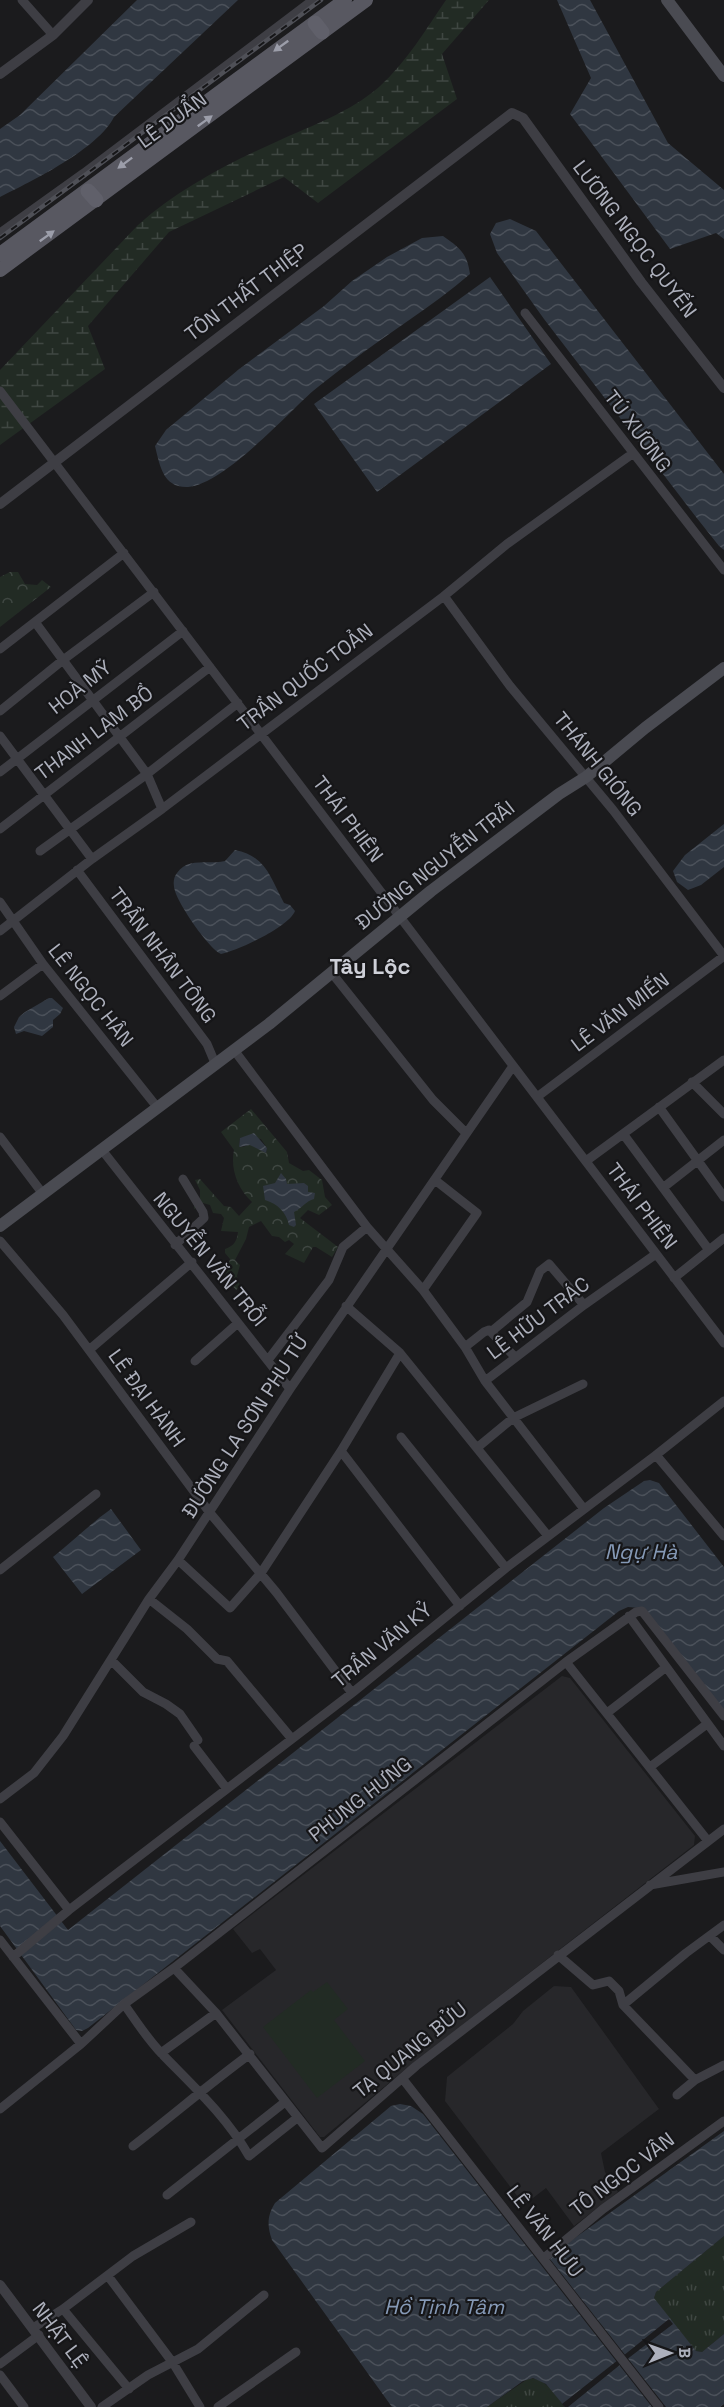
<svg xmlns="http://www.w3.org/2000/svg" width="724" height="2407" font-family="'Space Grotesk',sans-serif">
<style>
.built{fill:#27272a}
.green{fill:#222b24}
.forest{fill:url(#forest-crowns);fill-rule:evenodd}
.wetland{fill:url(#wetland-marsh)}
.park{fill:url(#park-tufts)}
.water{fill:url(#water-waves)}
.pier{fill:#1b1b1d}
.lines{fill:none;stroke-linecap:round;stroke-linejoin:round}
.minor{stroke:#3e3e44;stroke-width:9}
.tertiary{stroke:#3e3e44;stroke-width:10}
.secondary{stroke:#4a4b52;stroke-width:12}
.primary{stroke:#585861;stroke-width:14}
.trunk{stroke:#60606a;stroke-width:15}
.rail-casing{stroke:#4f5057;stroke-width:4.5}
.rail{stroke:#161618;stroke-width:2;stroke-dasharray:7;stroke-linecap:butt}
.oneway{fill:#9c9eaa}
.labels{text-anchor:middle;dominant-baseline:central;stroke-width:4.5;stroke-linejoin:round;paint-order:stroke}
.street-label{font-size:20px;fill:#adb0bc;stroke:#161618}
.water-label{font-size:21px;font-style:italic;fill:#8599b6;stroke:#161618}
.quarter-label{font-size:22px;font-weight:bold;fill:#ced0d8;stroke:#161618}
</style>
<defs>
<pattern id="forest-crowns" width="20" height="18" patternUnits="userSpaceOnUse" patternTransform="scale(1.5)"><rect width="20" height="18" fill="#222b24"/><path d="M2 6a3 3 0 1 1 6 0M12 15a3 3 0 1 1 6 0" fill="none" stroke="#3f4742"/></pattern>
<pattern id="wetland-marsh" width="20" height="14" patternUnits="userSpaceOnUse" patternTransform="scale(1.5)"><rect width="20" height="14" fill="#222b24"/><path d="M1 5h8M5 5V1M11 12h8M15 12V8" fill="none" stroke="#3f4742"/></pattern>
<pattern id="park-tufts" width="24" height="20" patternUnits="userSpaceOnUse" patternTransform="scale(1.5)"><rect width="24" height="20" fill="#222b24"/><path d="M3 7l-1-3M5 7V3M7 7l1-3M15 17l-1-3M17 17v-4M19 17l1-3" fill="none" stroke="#3f4742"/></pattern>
<pattern id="water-waves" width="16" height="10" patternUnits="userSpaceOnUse" patternTransform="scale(1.5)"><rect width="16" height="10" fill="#303741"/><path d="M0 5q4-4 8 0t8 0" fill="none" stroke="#4b515a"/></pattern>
</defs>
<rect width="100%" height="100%" fill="#1b1b1d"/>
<path class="built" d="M562,1676L570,1678L695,1836L694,1845L402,2072L324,2137H320L222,2010L276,1970L260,1949L252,1953L233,1929Z
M554,1986L571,1987L659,2109L601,2153L605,2172L618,2192L574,2226L546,2188L524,2205L445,2101L447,2077L513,2024L523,2011Z"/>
<path class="green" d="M327,1982L348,2009L334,2020L365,2061L317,2098L263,2027L311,1990L313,1992Z"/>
<path class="forest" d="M10,572H18L25,584L37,585L42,580L51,587L0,627V577Z
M251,1109L287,1152L289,1163L303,1171L309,1170L322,1180L325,1197L332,1205L319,1215L308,1210L300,1218L338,1247L332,1257L316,1247H313L304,1263L285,1254L294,1244L289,1240L285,1242L279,1237L272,1236L261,1221L249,1227L246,1239L235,1260L240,1265L237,1276L240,1286L236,1290L231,1284L225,1283L216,1271L228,1266L230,1259L225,1253V1249C234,1246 237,1241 238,1232L221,1231L224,1218L221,1214L213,1213L210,1205L203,1203L194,1209V1204L200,1198V1190L195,1180L200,1179L224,1206L231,1207L239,1216L252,1202C238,1189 230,1169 234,1150L221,1132ZM244,1137L261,1139L267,1148L266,1153L250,1144L243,1147L239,1146L240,1138Z"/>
<path class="wetland" d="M446,0H489L442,54L457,99L318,203L284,177L169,232L88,326L105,369L0,445V370L138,225C178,189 229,163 278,141C313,125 350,112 379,87C406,63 426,29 446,0Z"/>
<path class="park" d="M724,2236V2334L702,2352L696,2351L656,2303L654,2298L656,2292Z
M529,2378C546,2378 555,2395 565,2407H487Z"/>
<path class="water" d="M137,0H238L114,117C98,149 32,181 0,197V129L20,115Z
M557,0H590L668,143L724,190V239L716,233L670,249L570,114L591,78Z
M510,219L536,231L724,474V550L719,546L696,517L544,319L497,253L490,234L496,223Z
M443,236C460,248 467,253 470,274C432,307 389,332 349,363C337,372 325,381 313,391C286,415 224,484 188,487C163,488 160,466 155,446L166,430L238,370L324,306L352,281L387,257L422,238Z
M490,277L551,364L377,492L314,404Z
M724,824V867L701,885L688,890L677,882L673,871L685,855Z
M235,850C266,856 270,877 284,903L290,905L295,911C289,927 237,951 221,954C208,948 179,905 175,891C173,885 173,878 177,873C188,857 209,865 225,861Z
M49,998H52L63,1008L60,1014L53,1020V1027L42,1036L24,1031L16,1034L14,1027L19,1017L25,1012Z
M254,1133L267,1148L266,1153L250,1145L239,1147L240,1138Z
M281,1173L286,1179L287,1184L304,1183L308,1186V1192L315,1193L314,1199C306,1201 302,1208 294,1212L296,1225L294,1227L289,1225C286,1212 278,1204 265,1200L263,1186L275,1183Z
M650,1480L659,1483L724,1567V1712L640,1608L628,1607L619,1611L88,2028L82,2031L76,2030L0,1926V1841L68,1930L604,1508L644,1481Z
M111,1509L141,1550L82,1594L53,1557C73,1541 90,1524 111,1509Z
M400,2104L411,2106L423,2114L652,2407H565L546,2384L533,2378L523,2381L487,2407H392L272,2240C267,2226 267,2216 275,2203L391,2106Z
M724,2131V2236L656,2292L654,2298L696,2351L702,2352L724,2334V2404L720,2407H666L550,2259L572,2240Z"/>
<path class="pier" d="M669,2319L673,2324L626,2360L623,2356Z
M618,2360L621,2364L568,2407H565L562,2404Z"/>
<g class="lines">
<path class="minor" d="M22,0L53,35
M0,233L84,173L313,0
M525,313L724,570
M0,391L724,1343
M444,596L510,686L613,810L724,956
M35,622L147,774L162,809
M0,649L124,553
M0,711L63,660L154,592
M0,736L92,859
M0,772L183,631
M0,829L210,667
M40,851L147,774L238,703
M77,870L207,1044L215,1063
M0,902L43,964L157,1107
M0,931L92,859L162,809L444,596L507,544L632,454
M331,972L433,1100L466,1133
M0,996L43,964
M234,1050L367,1227L423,1290L465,1347L485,1381L584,1509
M692,1082L724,1114
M537,1097L724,956
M659,1107L724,1197
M624,1135L709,1250
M0,1137L43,1194
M102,1150L290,1389
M586,1161L724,1060
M664,1187L724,1140
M0,1241L63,1315L210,1513L276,1592L352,1693
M175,1245L204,1218L203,1212L183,1179
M674,1278L724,1238
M423,1290L477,1213L435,1180
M346,1306L400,1353L548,1536
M492,1331L527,1302L540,1271L549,1264L584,1305
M465,1347L484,1332L489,1330L515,1357
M89,1350L192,1262
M268,1360L329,1280L343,1247L367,1227
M195,1361L238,1323
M485,1381L584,1305L656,1254
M401,1437L506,1568
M478,1447L513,1418L583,1384
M341,1451L460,1606
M656,1455L724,1536
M178,1560L230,1608L261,1573L341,1451L400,1353
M0,1570L96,1494
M149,1599L187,1629L217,1659L227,1661L292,1739
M629,1616L724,1746
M111,1660L143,1692L166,1704L180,1714L198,1740
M566,1662L708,1841
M607,1713L665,1668
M194,1746L227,1789
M650,1767L707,1724
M0,1799L34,1773L63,1736L149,1599L178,1560L290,1389L513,1066
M0,1822L69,1910
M650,1885L724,1872
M710,1936L724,1950
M0,1940L81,2044
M558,1955L593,1985L609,1981L619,1991L623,2005L695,2080
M13,1957L69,1910L352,1693L506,1568L656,1455L724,1401
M174,1968L216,2013L322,2148L416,2066L724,1829
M124,2004C136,2021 148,2040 163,2055C194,2087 227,2117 249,2156L297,2118
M623,2005L686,1953L724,1925
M161,2053L216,2013
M402,2078L659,2407
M677,2095L695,2080L724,2065
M0,2109L81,2044L124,2004L174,1968L566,1662L636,1612L642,1611L724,1716
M133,2146C172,2116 209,2084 250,2054
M167,2195L285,2102
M544,2258L603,2209L724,2121
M108,2276L173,2363L200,2407
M63,2309L129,2389
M33,2328L63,2309L133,2256L191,2222
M0,2364L39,2335
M0,2375L24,2407
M102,2407L148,2375L198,2349L264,2295
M218,2407L296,2352"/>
<path class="tertiary" d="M0,74L53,35L88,0
M0,504L512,113L523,118L641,282L724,388
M0,2285L91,2407"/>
<path class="secondary" d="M667,0L724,76
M0,1226L269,1024L431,891L559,794L586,777L645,728L724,668"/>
<path class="primary" d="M0,254L345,0
M0,270L366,0"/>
<path class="trunk" d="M315,23L322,32
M88,191L96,200"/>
<defs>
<path id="rail" d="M0,238L321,0"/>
</defs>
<use href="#rail" class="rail-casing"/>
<use href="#rail" class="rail"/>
</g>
<defs><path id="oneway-solid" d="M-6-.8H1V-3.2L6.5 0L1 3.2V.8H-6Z" transform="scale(1.5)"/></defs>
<g class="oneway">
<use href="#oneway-solid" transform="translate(281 46) rotate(144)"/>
<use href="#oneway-solid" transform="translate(205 121) rotate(-36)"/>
<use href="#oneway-solid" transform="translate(125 163) rotate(143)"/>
<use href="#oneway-solid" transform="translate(47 236) rotate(-36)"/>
</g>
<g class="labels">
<g class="street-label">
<text transform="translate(172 120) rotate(-36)">LÊ DUẨN</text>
<text transform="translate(635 239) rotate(53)">LƯƠNG NGỌC QUYẾN</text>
<text transform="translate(246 292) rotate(-37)">TÔN THẤT THIỆP</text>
<text transform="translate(638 431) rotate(53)">TÚ XƯƠNG</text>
<text transform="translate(305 677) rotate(-37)">TRẦN QUỐC TOẢN</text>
<text transform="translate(80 687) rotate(-38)">HOÀ MỸ</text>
<text transform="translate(94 733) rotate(-37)">THANH LAM BỒ</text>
<text transform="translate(598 764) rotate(51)">THÁNH GIÓNG</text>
<text transform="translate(348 819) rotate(53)">THÁI PHIÊN</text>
<text transform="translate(435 865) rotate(-38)">ĐƯỜNG NGUYỄN TRÃI</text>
<text transform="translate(163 955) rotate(53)">TRẦN NHÂN TÔNG</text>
<text transform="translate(91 995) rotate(52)">LÊ NGỌC HÂN</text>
<text transform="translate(620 1012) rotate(-37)">LÊ VĂN MIẾN</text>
<text transform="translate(642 1206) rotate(53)">THÁI PHIÊN</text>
<text transform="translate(210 1259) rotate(51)">NGUYỄN VĂN TRỖI</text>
<text transform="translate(538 1318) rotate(-37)">LÊ HỮU TRÁC</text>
<text transform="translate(147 1398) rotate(54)">LÊ ĐẠI HÀNH</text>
<text transform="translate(245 1426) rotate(-57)">ĐƯỜNG LA SƠN PHU TỬ</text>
<text transform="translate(382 1645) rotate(-39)">TRẦN VĂN KỶ</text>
<text transform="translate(360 1799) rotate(-38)">PHÙNG HƯNG</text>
<text transform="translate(410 2050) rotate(-39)">TẠ QUANG BỬU</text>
<text transform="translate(622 2174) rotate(-37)">TÔ NGỌC VÂN</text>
<text transform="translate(545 2231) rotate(52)">LÊ VĂN HƯU</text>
<text transform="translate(60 2335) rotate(53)">NHẬT LỆ</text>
</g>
<g class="water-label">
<text x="641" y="1551">Ngự Hà</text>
<text x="444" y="2306">Hồ Tịnh Tâm</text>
</g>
<g class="quarter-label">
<text x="370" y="966">Tây Lộc</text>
</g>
</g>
<g transform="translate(670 2353) rotate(89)" stroke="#161618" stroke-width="4.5" paint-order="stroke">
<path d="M0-4.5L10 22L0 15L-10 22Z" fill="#adb0bc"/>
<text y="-9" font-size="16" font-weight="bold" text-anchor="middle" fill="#adb0bc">B</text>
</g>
</svg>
